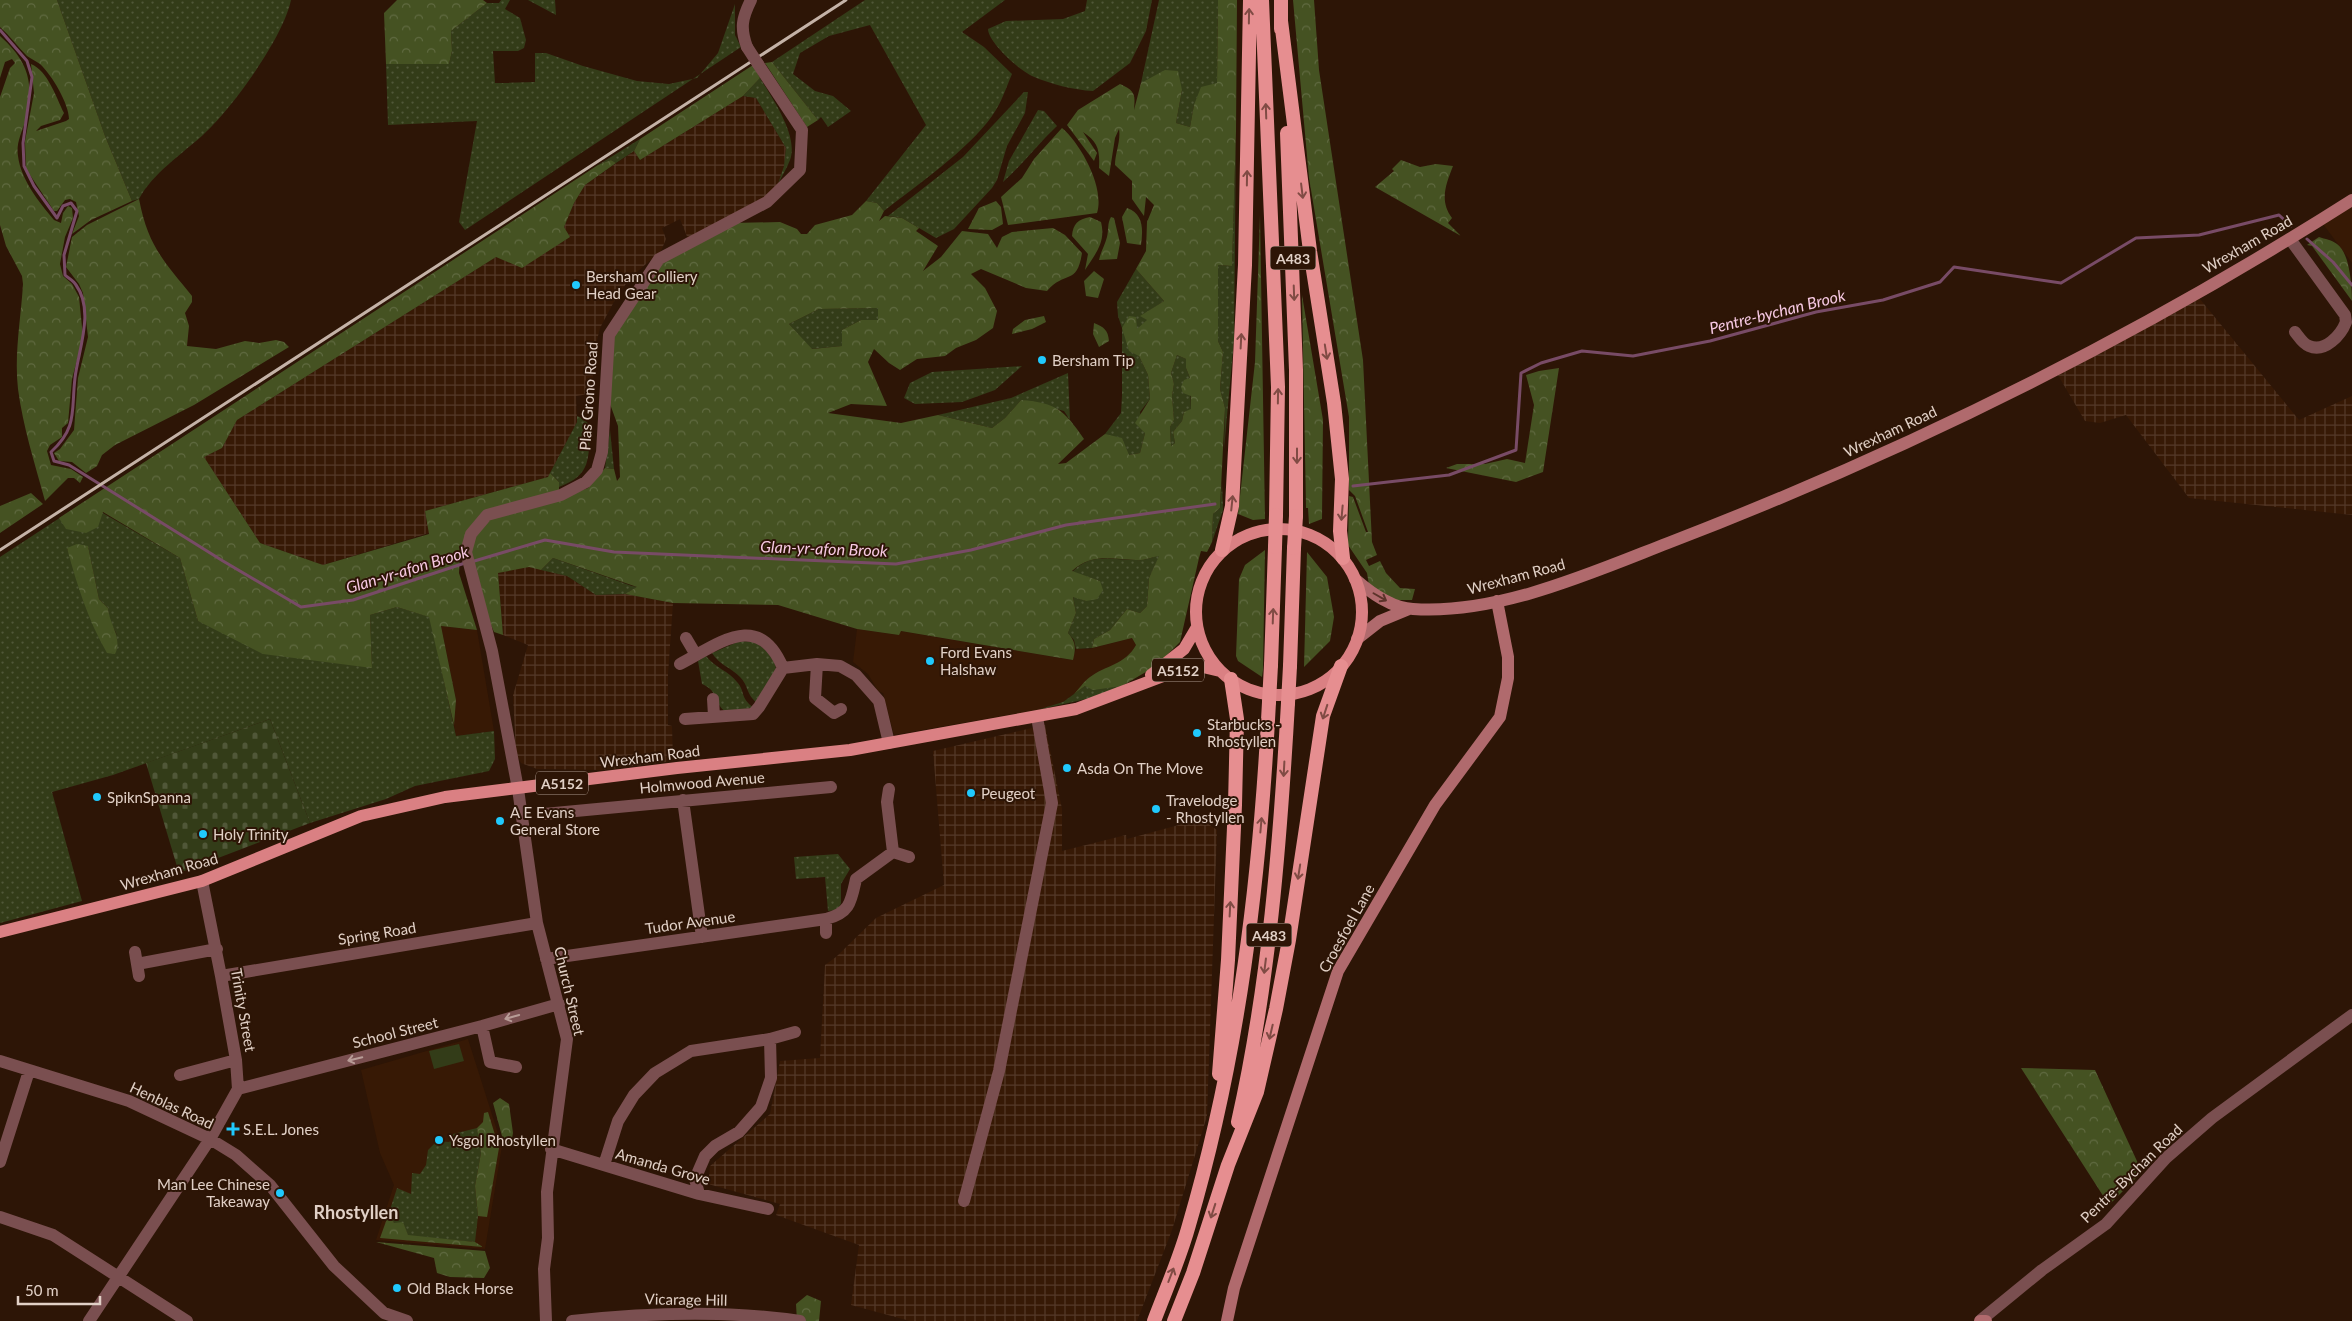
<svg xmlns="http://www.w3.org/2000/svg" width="2352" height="1321" font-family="Lato,sans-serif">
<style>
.built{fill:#371905}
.industrial{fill:url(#industrial-grid)}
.grass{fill:url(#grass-dots);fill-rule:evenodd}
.forest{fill:url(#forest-crowns);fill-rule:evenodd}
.cemetery{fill:url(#cemetery-stones)}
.pitch{fill:#333c18}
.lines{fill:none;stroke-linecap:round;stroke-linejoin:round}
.stream{stroke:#784b66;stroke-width:3}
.minor{stroke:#7a4f50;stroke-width:12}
.secondary{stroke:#b06a6d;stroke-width:12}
.primary{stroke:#da8083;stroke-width:12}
.trunk{stroke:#e68e90;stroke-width:14}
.rail{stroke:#c4b2a7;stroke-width:3}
.minor-bridge{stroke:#7a4f50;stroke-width:12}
.trunk-bridge{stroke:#e68e90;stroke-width:14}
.oneway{stroke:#804b44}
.oneway2{stroke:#5b332a}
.oneway3{stroke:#b89c97}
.poi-dot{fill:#20c9fd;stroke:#2d1506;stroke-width:2}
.labels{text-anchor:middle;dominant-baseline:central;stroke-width:4;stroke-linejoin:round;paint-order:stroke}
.shield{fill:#2d1506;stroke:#ab988c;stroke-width:1}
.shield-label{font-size:14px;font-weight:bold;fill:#e1d0c6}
.street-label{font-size:15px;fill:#e1d0c6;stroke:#2d1506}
.poi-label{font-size:15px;fill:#e1d0c6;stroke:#2d1506;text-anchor:start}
.water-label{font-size:16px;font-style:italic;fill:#f7c9e3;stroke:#2d1506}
.quarter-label{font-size:18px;font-weight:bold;fill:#e1d0c6;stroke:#2d1506}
</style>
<defs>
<pattern id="industrial-grid" width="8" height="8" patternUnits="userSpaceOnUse" patternTransform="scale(1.25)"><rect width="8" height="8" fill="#371905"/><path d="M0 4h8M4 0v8" fill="none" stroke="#543928"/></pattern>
<pattern id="grass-dots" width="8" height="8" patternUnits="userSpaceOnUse" patternTransform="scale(1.25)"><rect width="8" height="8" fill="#333c18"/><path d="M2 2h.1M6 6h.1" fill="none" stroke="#505738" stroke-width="1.8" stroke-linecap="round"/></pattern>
<pattern id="forest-crowns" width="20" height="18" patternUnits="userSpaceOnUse" patternTransform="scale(1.25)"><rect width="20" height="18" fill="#455222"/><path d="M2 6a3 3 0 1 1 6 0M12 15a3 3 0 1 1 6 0" fill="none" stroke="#606a41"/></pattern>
<pattern id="cemetery-stones" width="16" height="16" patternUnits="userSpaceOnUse" patternTransform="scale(1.25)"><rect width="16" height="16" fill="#333c18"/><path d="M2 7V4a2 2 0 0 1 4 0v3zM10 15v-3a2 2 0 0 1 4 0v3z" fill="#505738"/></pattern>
</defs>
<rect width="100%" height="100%" fill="#2d1506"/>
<path class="built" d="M2352,201V263L2320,220Z
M441,626L477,630L494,731L456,736L454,725L456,700Z
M857,629L898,635L900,631L1072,660L1076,649H1089L1132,638L1136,645L1131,654L1110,668L1091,676L1074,694L1063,702L1037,710L894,735L883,693L878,691L868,674L853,662Z
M468,1039L502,1146L485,1249L376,1240L394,1185L380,1153L361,1070Z"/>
<path class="industrial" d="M743,96L756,98L786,148L784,166L778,184L762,200L688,239L680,219L662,228L666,239L661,251L631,277L617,296L600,328L595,348L592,389L589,394L576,396L577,422L548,477L425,511L429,533L323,565L260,543L204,457L222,448L237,420L496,257L522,267L570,237L564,227L574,203L585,185L634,151L640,160Z
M2195,293L2299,420L2352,396V515L2189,498L2126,415L2100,423L2085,421L2055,370Z
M529,566L567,576L596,595L625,594L673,603L668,674V725L672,726L673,761L603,770L537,769L521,763L516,753L513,695L528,645L503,635L498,573Z
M1045,725L1062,809V851L1126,835L1127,839L1201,819L1217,830L1207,1116L1172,1230L1137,1321H910L851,1305L859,1245L776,1215L780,1204L708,1184L710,1166L770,1114L780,1061L820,1058L825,965L836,957L876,918L944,885L933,751Z"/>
<path class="grass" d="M57,0H291C283,38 233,107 204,134C181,155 153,173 139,199L132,201L105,136Z
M501,0H510L505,9L520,18L526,40L524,48L518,51H493L495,83L535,82V53H546L583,66L637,81L669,84L697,78L718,53L735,4V35L741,47L465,230L459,222L477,121L388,125L386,64H449L452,51L451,31L487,3H499Z
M528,0H555L556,15Z
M865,0H1005L962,32L984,47L1012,74C1006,88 1001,104 992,116C968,150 917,185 884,211L877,203L866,201L926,125L870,25L829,36L800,53L793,74L815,91L833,96L851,111L828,127L821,117L818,120L772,62Z
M1087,0H1152L1146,31L1130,63L1093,91C1074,90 1050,84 1032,76C1020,71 988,42 988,29L1006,21L1063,19L1085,11Z
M1159,0H1218L1217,83L1194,105L1190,127L1176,123L1182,90L1141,83Z
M760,78C772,98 799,136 790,160C787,168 782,176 778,184L784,166L786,148L756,98L743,96Z
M1024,92H1028L1025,113L1007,146L997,180L992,188L954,229L936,238L902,218L888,216L963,157Z
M1038,110L1044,111L1057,126C1038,144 1023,164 1003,182L1009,161Z
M1236,131L1234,340L1224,449L1225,408L1220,389L1223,352L1218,341V265L1232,266Z
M640,139L634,151L616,163L611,160L598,165Z
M1136,269L1164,301L1141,316L1148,320L1139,356L1148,375L1150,399L1140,412L1145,433L1140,453L1129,455L1105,434L1121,413L1122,395V328L1118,316L1117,302Z
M878,308L879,320H861L842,330V346L811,349L789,324L819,309Z
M1177,355L1186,359V368L1190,378L1191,410L1184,412L1182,421L1173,432L1175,443L1171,446L1170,427L1174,420L1172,396L1174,384L1171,373Z
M1022,366L995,390L962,402L915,404L904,398L910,383L932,372Z
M1068,373L1070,420L1064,411L1021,400L1005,418L992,428L938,415L1011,398Z
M577,416L584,419L591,427C587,459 593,474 559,487V482L550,473L577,422Z
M610,430L614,469L605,468Z
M1222,483L1223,510L1212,542L1213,514L1220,508Z
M84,502L180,558L198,621L372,668L370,615L397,607L430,617L456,736L494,731L495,759L489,771L415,786L386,799L310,823L270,719L113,775L52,792L82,901L0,923V557ZM88,546L99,599L108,608L109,619L118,637L67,549Z
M1160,555L1149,578L1147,606L1140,613L1127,609L1110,630L1094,639L1092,648L1076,649L1074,640L1068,633L1076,613L1073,596L1086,601L1100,581L1072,572C1091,552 1112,560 1136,560C1144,561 1153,557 1160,555Z
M553,558L632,586L638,587L625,594L596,595L567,576L541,570Z
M740,641L756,642L774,657L776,669L758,704C745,693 749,686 740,677C732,668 719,665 712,653Z
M706,656C715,668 729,671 737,682C746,692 739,697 754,708L725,711C714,704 720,692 702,684L698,661Z
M1085,686H1122L1095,697L1037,710L1063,702Z
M838,854L850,869L841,884V903L838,910L828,911L825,877L796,879L794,857Z
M477,1128L481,1153L475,1186L478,1216L475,1242L408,1236L403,1223H394L389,1213L397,1188L411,1194L412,1173L420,1174L426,1165L428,1150L437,1141L449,1142L453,1139V1134Z"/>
<path class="forest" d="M0,0H57L105,136L132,201L91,220L72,234L79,216L76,202L70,199L65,200L57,211H54L26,169L25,141L34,93L31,64C48,71 56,97 64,113L60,120L41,126L36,131L66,121L69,119C69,104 52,75 40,64C36,61 31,59 27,56C18,47 10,36 0,27Z
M397,0H483L487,3L451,31L452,51L449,64H386L384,13Z
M1218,0H1237L1236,131L1232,266L1218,265V341L1223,352L1220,389L1225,408L1220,508L1213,514L1212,542L1207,552L1201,551L1199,558L1180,642L1156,666L1122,686L1093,690L1085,686L1074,694C1079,689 1084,681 1090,677C1106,665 1125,665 1136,645L1132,638L1092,648L1094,639L1110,630L1127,609L1140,613L1147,606L1149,578L1159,556C1152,557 1143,561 1136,560C1112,559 1091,553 1072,571L1100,581L1103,590L1097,599L1086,601L1073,597L1076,613L1068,633C1076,642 1076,648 1073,660L901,631L899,635L857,629L778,605L673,603L625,594L637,587L553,558L541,570L529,567L498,573L503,635L494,632L460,552L459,573L477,630L441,626L456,700L454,725L429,617L397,607L370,615L372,668L263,654L198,621L180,558L103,512L98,527L86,533L66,529L59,518L598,165L611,160L616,163L585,185L574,203L564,227L570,237L522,268L496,257L237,420L222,448L204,457L260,543L323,565L429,534L425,511L548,477L550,473L559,482V499L588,488L605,468L614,469L617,481L620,477L618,426L610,404L614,336L662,262L733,223L780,222L797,229L801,234H807L815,225L852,215L866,201L877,203L884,211L879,221L885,216L902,218L919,228L916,231L938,246L923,271L941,257L962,231L988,234L997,248L1002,237L1012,232L1053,228L1065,235L1082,253C1077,286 1065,270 1047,291L1026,288L981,269L971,274L985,288L997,311L993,328L976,340L956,348L945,356L917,359L900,370L889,363L874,349L868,362L887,406L851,404L828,413L901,423L938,415L992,428L1005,418L1021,400C1057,403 1064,410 1084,439L1058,464L1066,463L1105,434L1122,438L1129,455L1140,453L1145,433L1135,423L1150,399L1148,375L1139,356L1129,351L1122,328L1129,316L1136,317L1137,329L1147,320L1140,316L1164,301L1136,269L1146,251L1147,222L1154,205L1146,197L1144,216L1132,199V181L1115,165C1115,153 1121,141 1119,129L1115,138L1109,176L1099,168C1100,150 1098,142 1083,132L1097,153L1094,161L1067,125L1078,110L1120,84C1136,91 1135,95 1134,110L1141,83L1165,70L1178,71L1182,90L1176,123L1190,127L1194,105L1201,87L1217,83ZM878,308V320H861L842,330V346L812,349L789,324L819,309ZM1177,355L1186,359V368L1190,378L1184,380L1181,387L1183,393L1191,396V409L1184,412L1182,421L1173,432L1175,443L1171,446L1170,427L1174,420L1172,396L1174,384L1171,373Z
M1293,0H1314L1319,70L1363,360L1372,542L1377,555L1366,560L1369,566L1380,561L1386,573L1400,588L1415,589L1412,600H1391L1369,585L1367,573L1348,545L1349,496L1353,497L1366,532H1368L1355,496L1349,490V417L1309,178Z
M0,36C29,62 35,84 25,122C21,134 16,144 18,156C21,180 39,202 54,220L61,223L63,213L68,206L72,208L73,218L65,237L60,264L63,276L72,284L79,297L83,337L72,379L68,423L62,428V437L50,445L47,451L51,465L71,469L83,477L80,483L74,478H68L45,501C35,464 23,427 18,389C14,354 21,318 23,284L22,276L6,246L0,225V97L10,68L15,63L12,59L5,62L0,78Z
M772,62L818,120L807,127L765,63Z
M753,65L760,78L743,96L640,160L634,151L640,139Z
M1062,128C1081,144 1105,188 1097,213L1008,225L1001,197L1022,178L1034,159Z
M1401,160L1420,167L1436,164L1453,166C1446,184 1439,201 1452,218L1448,223L1461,236L1375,187L1394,171L1392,169Z
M139,199C148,246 163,260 192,296V302L185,313L189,326L187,346L216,349L245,341L259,343L276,340L284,342L289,347L194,405L115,445L102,455L97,466L86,473L72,462L59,461L54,453L60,449L74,430L78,378L88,337L83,293L79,284L66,267L72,237L87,225Z
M996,201L1001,207L1003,224L992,230L968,229L979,208Z
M1127,208C1144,214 1143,230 1141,245L1127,243L1122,217Z
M1260,215L1265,519L1253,520L1238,514L1255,362Z
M1090,217L1101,222C1106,242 1096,253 1085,270L1088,254L1072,236C1073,224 1078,219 1090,217Z
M1111,217L1114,218L1120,243L1117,259L1099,260C1101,251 1105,245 1107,237C1109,229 1107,224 1111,217Z
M2319,237C2325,239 2332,240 2337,244C2350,253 2352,287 2352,301L2312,246L2307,245Z
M1094,271L1104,279L1098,298L1086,296L1084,281Z
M1302,295L1323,420L1322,519L1309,524L1308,508H1306Z
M1044,316L1046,322L1032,329L1012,334L1013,329L1025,320Z
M1094,323C1104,327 1108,330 1109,341L1099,347L1093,334Z
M1559,368L1543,472L1516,482L1446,468L1457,464H1485L1507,459L1525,463L1534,405L1526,375L1539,371Z
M31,493L43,504L0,533V506Z
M77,544L88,546L99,599L108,608C109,624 123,638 115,654L107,653C88,620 77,585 67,548Z
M1265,550L1263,670L1262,677L1238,661L1236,656L1239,579L1245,565Z
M1307,552L1327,577L1334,617L1330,641L1304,667Z
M2021,1068L2095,1070L2142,1172L2109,1205Z
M500,1098L509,1104L513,1133L511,1144L505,1147L493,1103Z
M488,1112L499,1148L487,1217L478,1216L475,1186L481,1153L477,1128L483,1122L484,1113Z
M389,1213L394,1223L403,1222L408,1235L475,1242L483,1247L380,1238Z
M376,1242L485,1251L490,1268L484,1278L450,1277L437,1273L434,1258Z
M807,1295L821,1301L819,1321H797L796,1304Z"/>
<path class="cemetery" d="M270,719L310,823L179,873L146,763Z"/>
<path class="pitch" d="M459,1044L464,1061L434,1069L429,1051Z"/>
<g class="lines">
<path class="stream" d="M0,30L27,61L32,77L23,143L24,166L34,186L57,218L63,206L71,203L77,211L64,255L65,275C68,278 74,281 76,285C95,311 78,351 75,378C71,411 78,427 51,452L54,461L69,465L223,561L301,607L353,600L465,563
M2307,239L2333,262L2352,285
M1353,486L1449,475L1516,450L1521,373L1541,363L1582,351L1633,356L1710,341L1816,312L1883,300L1940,282L1954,267L2061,283L2136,238L2199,235L2279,215L2291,226
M471,562L545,540L614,552L896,564L971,550L1066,525L1215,504"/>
<path class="minor" d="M747,47C740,28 742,18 751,0
M2290,239L2345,315L2346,322C2341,335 2325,353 2309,346C2303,344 2299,337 2295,332
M686,638L696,655
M680,664C720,643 759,610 783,668
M817,664L815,698L834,713L841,709
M713,699L714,716
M685,719L753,714L759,707L783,668L817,664L840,666L856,675L879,701L889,743
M683,800L702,937
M544,814L831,787
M893,852L909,857
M826,919C850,913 851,902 856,879L893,852L887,802L889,789
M135,952L137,964L217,949
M546,959L826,919V933
M137,964L139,976
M221,976L537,923
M482,1026L490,1062L516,1067
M0,1061L129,1101L210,1139L236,1155L270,1185L334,1266L384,1313L407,1321
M180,1075L236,1060
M238,1089L482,1026L559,1004
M551,1149L699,1194L768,1209
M0,1162L29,1071
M604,1165L618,1121L634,1095L655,1073L691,1051L770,1039L795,1032
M699,1194L695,1179L705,1156L715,1146L739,1132L761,1107L771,1078L770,1039
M964,1201L999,1071L1052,803L1037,717
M0,1217L53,1235L187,1321
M1981,1320L2042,1270L2106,1224L2166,1158L2212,1118L2352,1015
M89,1321L210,1139L238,1089L236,1060L221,976L202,881
M546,1321L544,1269L548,1238L547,1192L567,1039L537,923L518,789L492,651L466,552L471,534L487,515L561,495L586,482L597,470L602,452L609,335L659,259L767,202L800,170L802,130L758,64
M572,1321C645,1313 727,1310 800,1321"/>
<path class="secondary" d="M1355,579C1371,593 1391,608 1413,609C1497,615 1591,573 1668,543C1905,452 2137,337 2352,200
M1357,639L1380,621L1409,609
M1227,1321L1234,1288L1338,971L1435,805L1500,717L1508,678V657L1497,601
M1980,1321H1986"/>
<path class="primary" d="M1196 612a83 83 0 1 1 166 0a83 83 0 1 1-166 0Z
M1151,675L1184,649L1197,627
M0,932L202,881L361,816L445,797L677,768L850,750L1076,709L1182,669L1203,667L1220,671"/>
<path class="trunk" d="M1262,0L1278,387L1276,515
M1281,0V29
M1281,21L1310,251L1334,403L1342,479L1340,531L1343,558
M1287,133L1296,370V516
M1222,550L1232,506L1245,265L1250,0
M1271,665L1275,547
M1290,666L1294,548
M1219,1074L1228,960L1235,805L1237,719L1231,679
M1238,1122C1269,985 1280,844 1288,703
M1154,1321C1166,1289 1180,1258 1189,1225C1239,1055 1260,879 1269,702
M1174,1321L1193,1273L1228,1165L1257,1092L1276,1009L1289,940L1323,716L1341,666"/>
<path class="rail" d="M0,550L846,0"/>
<path class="minor-bridge" d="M747,47L758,64"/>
<path class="trunk-bridge" d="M1275,547L1276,515
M1294,548L1296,516
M1269,702L1271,665
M1288,703L1290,666"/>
</g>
<defs><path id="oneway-shaft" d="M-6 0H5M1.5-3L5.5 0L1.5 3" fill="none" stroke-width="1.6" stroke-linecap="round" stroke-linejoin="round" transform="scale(1.25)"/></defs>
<g class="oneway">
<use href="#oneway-shaft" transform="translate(1249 16) rotate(-89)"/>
<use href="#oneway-shaft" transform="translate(1266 111) rotate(-92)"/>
<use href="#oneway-shaft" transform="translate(1247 178) rotate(-89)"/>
<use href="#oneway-shaft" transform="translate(1302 191) rotate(83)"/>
<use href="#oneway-shaft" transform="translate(1294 293) rotate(88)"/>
<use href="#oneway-shaft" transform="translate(1241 341) rotate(-87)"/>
<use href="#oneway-shaft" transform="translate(1326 352) rotate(81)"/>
<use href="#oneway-shaft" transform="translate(1278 396) rotate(-89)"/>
<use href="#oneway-shaft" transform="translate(1297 456) rotate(90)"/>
<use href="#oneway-shaft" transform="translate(1232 503) rotate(-84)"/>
<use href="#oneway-shaft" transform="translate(1342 513) rotate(95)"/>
<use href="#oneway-shaft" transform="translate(1273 616) rotate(-88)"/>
<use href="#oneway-shaft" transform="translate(1325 712) rotate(108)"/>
<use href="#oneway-shaft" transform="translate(1284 769) rotate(93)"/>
<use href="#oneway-shaft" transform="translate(1261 825) rotate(-85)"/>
<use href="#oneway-shaft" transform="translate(1299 872) rotate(99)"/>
<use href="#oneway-shaft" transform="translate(1230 909) rotate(-87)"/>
<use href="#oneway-shaft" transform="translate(1265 966) rotate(97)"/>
<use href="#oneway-shaft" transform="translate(1271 1032) rotate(103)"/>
<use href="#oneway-shaft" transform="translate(1213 1211) rotate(108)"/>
<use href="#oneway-shaft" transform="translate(1171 1275) rotate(-69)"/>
</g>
<use class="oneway2" href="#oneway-shaft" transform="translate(1380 597) rotate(30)"/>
<g class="oneway3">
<use href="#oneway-shaft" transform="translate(512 1017) rotate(164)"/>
<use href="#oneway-shaft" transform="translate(355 1059) rotate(166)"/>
</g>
<g class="poi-dot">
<circle cx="576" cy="285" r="5"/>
<circle cx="1042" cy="360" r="5"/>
<circle cx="930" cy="661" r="5"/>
<circle cx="1197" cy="733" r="5"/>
<circle cx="1067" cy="768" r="5"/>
<circle cx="971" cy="793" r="5"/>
<circle cx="97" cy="797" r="5"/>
<circle cx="1156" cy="809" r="5"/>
<circle cx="500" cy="821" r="5"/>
<circle cx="203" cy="834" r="5"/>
<path d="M230.5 1121.5h5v5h5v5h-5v5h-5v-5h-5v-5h5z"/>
<circle cx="439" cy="1140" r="5"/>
<circle cx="280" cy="1193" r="5"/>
<circle cx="397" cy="1288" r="5"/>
</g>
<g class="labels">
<g class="shield">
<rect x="1270.5" y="246.5" width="45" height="23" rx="4"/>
<rect x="1152" y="658.5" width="52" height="23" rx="4"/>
<rect x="536" y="771.5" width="52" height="23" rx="4"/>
<rect x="1246.5" y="923.5" width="45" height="23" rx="4"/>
</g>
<g class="shield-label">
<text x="1293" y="258">A483</text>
<text x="1178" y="670">A5152</text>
<text x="562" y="783">A5152</text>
<text x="1269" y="935">A483</text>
</g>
<g class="street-label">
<text transform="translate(2247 244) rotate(-30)">Wrexham Road</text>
<text transform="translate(588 396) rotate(-86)">Plas Grono Road</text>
<text transform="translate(1890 431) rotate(-25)">Wrexham Road</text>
<text transform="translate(1516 576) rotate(-15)">Wrexham Road</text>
<text transform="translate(650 756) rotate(-7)">Wrexham Road</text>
<text transform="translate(702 782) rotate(-5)">Holmwood Avenue</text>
<text transform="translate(169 871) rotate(-16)">Wrexham Road</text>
<text transform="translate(690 922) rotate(-8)">Tudor Avenue</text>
<text transform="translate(1346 928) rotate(-61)">Croesfoel Lane</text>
<text transform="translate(377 933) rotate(-9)">Spring Road</text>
<text transform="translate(570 991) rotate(77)">Church Street</text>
<text transform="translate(244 1010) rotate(80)">Trinity Street</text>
<text transform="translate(395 1032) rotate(-14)">School Street</text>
<text transform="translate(172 1105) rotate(25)">Henblas Road</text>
<text transform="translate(663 1166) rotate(16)">Amanda Grove</text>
<text transform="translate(2131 1173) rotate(-44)">Pentre-Bychan Road</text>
<text transform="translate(686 1299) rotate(1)">Vicarage Hill</text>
</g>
<g class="poi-label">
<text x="586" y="276">Bersham Colliery<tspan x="586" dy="17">Head Gear</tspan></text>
<text x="1052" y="360">Bersham Tip</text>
<text x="940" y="652">Ford Evans<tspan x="940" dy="17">Halshaw</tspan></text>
<text x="1207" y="724">Starbucks -<tspan x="1207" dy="17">Rhostyllen</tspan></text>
<text x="1077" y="768">Asda On The Move</text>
<text x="981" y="793">Peugeot</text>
<text x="107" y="797">SpiknSpanna</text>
<text x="1166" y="800">Travelodge<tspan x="1166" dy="17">- Rhostyllen</tspan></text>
<text x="510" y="812">A E Evans<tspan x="510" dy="17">General Store</tspan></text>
<text x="213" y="834">Holy Trinity</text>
<text x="243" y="1129">S.E.L. Jones</text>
<text x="449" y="1140">Ysgol Rhostyllen</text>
<text x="270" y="1184" text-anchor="end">Man Lee Chinese<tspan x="270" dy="17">Takeaway</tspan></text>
<text x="407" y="1288">Old Black Horse</text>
</g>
<g class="water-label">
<text transform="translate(1777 311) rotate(-14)">Pentre-bychan Brook</text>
<text transform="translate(824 548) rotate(2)">Glan-yr-afon Brook</text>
<text transform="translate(407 569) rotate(-17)">Glan-yr-afon Brook</text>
</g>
<g class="quarter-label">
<text x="356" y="1212">Rhostyllen</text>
</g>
</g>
<path d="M18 1296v8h82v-8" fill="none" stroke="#e1d0c6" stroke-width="2.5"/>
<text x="25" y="1296" font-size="15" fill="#e1d0c6" stroke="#2d1506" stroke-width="4" paint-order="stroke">50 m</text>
</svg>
